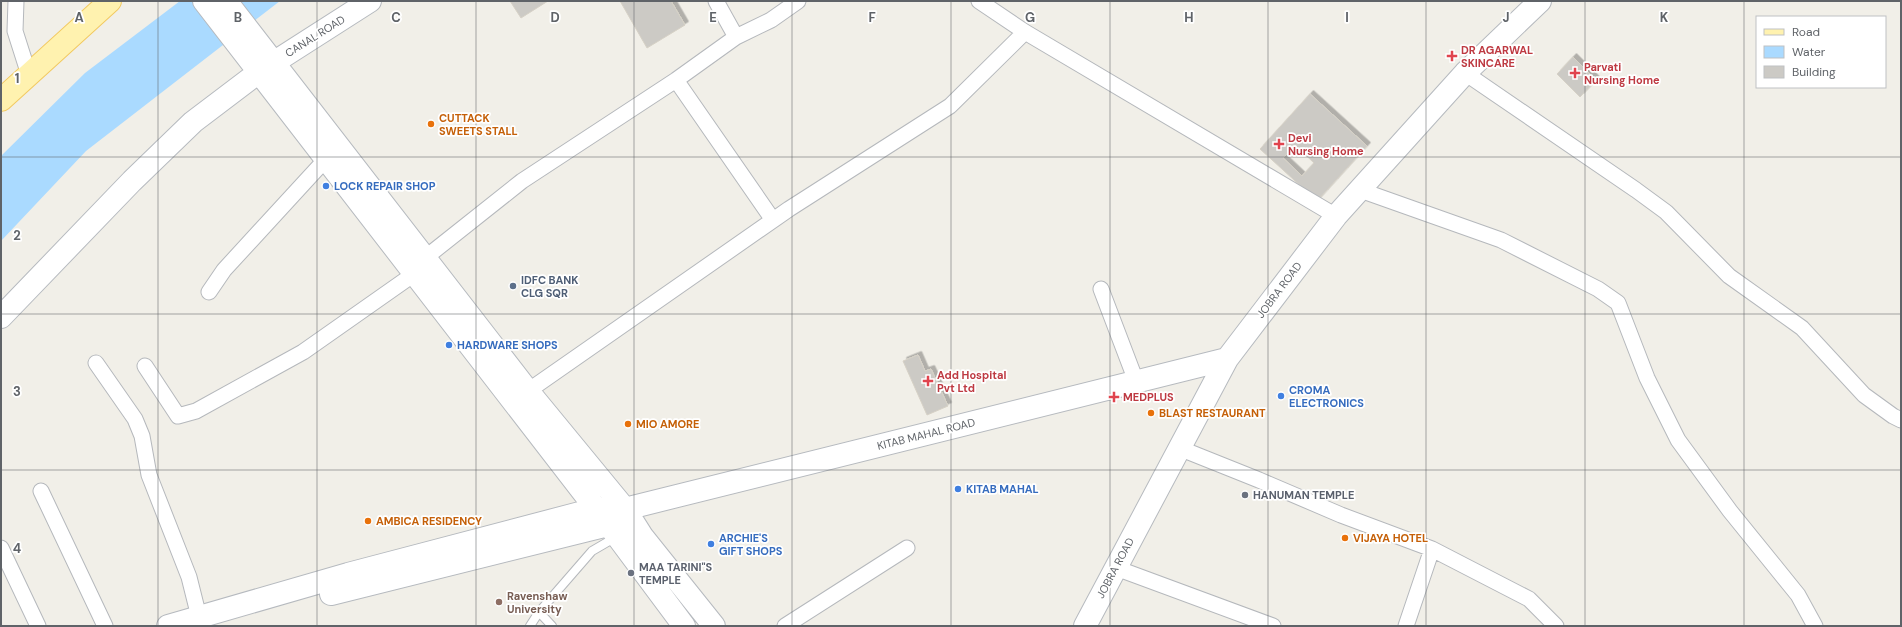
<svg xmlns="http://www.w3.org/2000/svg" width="1902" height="627" font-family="'DM Sans',sans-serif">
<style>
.water{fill:#aadaff}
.building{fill:#cccac5;stroke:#d6d1c6;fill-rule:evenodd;filter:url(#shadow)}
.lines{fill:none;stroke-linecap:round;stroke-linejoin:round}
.lane-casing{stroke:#b5b8bc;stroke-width:10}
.street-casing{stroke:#b5b8bc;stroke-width:17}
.secondary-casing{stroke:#b6babf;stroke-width:24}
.primary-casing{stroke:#f2c960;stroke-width:24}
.lane{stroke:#fff;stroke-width:8}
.street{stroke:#fff;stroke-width:15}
.secondary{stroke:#fff;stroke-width:22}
.primary{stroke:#fff2af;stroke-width:22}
.grid{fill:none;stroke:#5f6368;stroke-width:1;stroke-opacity:0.55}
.health-dot{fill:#e0444e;stroke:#fff;stroke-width:1.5}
.food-dot{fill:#e8710a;stroke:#fff;stroke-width:1.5}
.shop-dot{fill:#3f7fe0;stroke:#fff;stroke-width:1.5}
.service-dot{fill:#5c6f8a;stroke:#fff;stroke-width:1.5}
.worship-dot{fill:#6b7280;stroke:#fff;stroke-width:1.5}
.education-dot{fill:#8d6e63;stroke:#fff;stroke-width:1.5}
.labels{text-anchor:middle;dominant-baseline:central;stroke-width:3.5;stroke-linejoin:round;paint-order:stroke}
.street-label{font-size:11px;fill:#5f6368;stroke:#fff}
.health-label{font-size:11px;font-weight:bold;fill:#be3a42;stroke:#fff;text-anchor:start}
.food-label{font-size:11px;font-weight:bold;fill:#c56008;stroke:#fff;text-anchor:start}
.shop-label{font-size:11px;font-weight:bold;fill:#366cbe;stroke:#fff;text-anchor:start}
.service-label{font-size:11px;font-weight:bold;fill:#4e5e75;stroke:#fff;text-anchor:start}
.worship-label{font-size:11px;font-weight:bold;fill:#5b616d;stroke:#fff;text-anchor:start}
.education-label{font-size:11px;font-weight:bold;fill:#785e54;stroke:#fff;text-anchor:start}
.grid-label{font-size:13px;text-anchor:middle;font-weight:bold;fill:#5f6368;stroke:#fff;stroke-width:3.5;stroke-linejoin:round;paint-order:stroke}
</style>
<defs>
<filter id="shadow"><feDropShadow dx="3.5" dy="-3.5" stdDeviation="0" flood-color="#0004"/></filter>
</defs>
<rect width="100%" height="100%" fill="#f1efe8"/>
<path class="water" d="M180,1H280L86,151L1,241V156L85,73Z"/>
<path class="building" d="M510,1H548L521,18Z
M620,1H671L685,25L647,48Z
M1573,57L1596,80L1580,97L1557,74Z
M1310,94L1367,146L1317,201L1260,149ZM1295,145L1314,163L1302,176L1283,158Z
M918,355L925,371L931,369L948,406L927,415L903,361Z"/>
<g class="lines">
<defs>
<path id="lane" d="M539,612L552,626
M530,626L539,612L592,551L616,537"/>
<path id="street" d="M16,1L15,31L29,75
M716,1L736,37
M979,1L1025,32L1336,216
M1465,73L1636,190L1666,212L1729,276L1802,328L1864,395L1893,416L1901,420
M676,80L773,220
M1360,190L1501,240L1598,289L1618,303L1647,378L1678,440L1730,511L1798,595L1815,626
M425,258L522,181L676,80L736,37L771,20L798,1
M1101,289L1136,381
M209,292L224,270L326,159
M96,363L135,419L142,436L149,475L189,577L199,617
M145,366L178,416L196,411L303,352L414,274
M528,391L789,209L950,106L1025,32
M1179,448L1259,480L1341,515L1432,549L1529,599L1556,626
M41,491L105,626
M1,548L38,626
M1116,568L1273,626
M785,626L907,548
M1406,626L1432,549"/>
<path id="secondary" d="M204,1L617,536L684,626
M226,1L528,391L625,509L642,536L714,626
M1,317L132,181L193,122L259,72L370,1
M331,594L608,525L617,516
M168,626L348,574L595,509H625L1227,359
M1085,626L1227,359L1336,216L1465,73L1540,1"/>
<path id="primary" d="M1,100L110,1"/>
</defs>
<use href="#lane" class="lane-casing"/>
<use href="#street" class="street-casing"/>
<use href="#secondary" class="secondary-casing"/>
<use href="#primary" class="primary-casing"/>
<use href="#lane" class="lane"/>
<use href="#street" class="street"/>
<use href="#secondary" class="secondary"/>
<use href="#primary" class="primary"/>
</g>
<path class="grid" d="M158,1V626M317,1V626M476,1V626M634,1V626M792,1V626M951,1V626M1110,1V626M1268,1V626M1426,1V626M1585,1V626M1744,1V626M1,157H1901M1,314H1901M1,470H1901"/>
<g class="health-dot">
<path d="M1450 50h4v4h4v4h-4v4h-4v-4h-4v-4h4z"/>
<path d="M1573 67h4v4h4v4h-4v4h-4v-4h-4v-4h4z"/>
<path d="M1277 138h4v4h4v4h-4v4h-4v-4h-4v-4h4z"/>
<path d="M926 375h4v4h4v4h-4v4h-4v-4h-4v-4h4z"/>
<path d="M1112 391h4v4h4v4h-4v4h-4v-4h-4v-4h4z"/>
</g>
<g class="food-dot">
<circle cx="431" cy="124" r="4"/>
<circle cx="1151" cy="413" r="4"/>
<circle cx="628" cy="424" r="4"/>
<circle cx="368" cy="521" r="4"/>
<circle cx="1345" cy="538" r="4"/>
</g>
<g class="shop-dot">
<circle cx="326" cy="186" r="4"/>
<circle cx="449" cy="345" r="4"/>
<circle cx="1281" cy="396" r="4"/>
<circle cx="958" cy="489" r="4"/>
<circle cx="711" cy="544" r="4"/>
</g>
<circle class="service-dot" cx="513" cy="286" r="4"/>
<g class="worship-dot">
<circle cx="1245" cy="495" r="4"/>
<circle cx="631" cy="573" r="4"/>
</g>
<circle class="education-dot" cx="499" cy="602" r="4"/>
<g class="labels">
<g class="street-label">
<text transform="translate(315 36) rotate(-32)">CANAL ROAD</text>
<text transform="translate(1279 290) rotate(-53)">JOBRA ROAD</text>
<text transform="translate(926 434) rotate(-14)">KITAB MAHAL ROAD</text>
<text transform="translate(1115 568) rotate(-62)">JOBRA ROAD</text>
</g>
<g class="health-label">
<text x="1461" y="50">DR AGARWAL<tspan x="1461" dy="13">SKINCARE</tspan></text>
<text x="1584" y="67">Parvati<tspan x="1584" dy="13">Nursing Home</tspan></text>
<text x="1288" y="138">Devi<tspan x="1288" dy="13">Nursing Home</tspan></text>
<text x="937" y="375">Add Hospital<tspan x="937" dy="13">Pvt Ltd</tspan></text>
<text x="1123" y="397">MEDPLUS</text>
</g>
<g class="food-label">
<text x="439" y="118">CUTTACK<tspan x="439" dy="13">SWEETS STALL</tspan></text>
<text x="1159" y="413">BLAST RESTAURANT</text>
<text x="636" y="424">MIO AMORE</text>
<text x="376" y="521">AMBICA RESIDENCY</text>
<text x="1353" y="538">VIJAYA HOTEL</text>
</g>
<g class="shop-label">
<text x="334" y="186">LOCK REPAIR SHOP</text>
<text x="457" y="345">HARDWARE SHOPS</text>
<text x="1289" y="390">CROMA<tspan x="1289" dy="13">ELECTRONICS</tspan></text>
<text x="966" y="489">KITAB MAHAL</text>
<text x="719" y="538">ARCHIE'S<tspan x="719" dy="13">GIFT SHOPS</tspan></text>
</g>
<g class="service-label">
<text x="521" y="280">IDFC BANK<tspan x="521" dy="13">CLG SQR</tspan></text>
</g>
<g class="worship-label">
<text x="1253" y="495">HANUMAN TEMPLE</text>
<text x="639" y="567">MAA TARINI"S<tspan x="639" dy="13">TEMPLE</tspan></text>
</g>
<g class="education-label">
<text x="507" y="596">Ravenshaw<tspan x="507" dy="13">University</tspan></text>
</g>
</g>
<g class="grid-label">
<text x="79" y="22">A</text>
<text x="238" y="22">B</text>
<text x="396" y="22">C</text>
<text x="555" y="22">D</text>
<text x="713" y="22">E</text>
<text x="872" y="22">F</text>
<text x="1030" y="22">G</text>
<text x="1189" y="22">H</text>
<text x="1347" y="22">I</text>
<text x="1506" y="22">J</text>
<text x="1664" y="22">K</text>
<text x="17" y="83">1</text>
<text x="17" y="240">2</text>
<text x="17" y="396">3</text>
<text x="17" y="553">4</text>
</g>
<rect width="1902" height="627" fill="none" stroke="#5f6368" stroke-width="4"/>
<rect x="1756" y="16" width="130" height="72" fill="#ffffff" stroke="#bfc1c3"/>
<rect x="1764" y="29" width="20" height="6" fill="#fff2af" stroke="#bfc1c3"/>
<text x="1792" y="36" font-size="12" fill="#5f6368">Road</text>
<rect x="1764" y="46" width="20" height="12" fill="#aadaff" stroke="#bfc1c3"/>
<text x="1792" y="56" font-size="12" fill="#5f6368">Water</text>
<rect x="1764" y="66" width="20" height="12" fill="#cccac5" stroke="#bfc1c3"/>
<text x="1792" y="76" font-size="12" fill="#5f6368">Building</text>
</svg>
